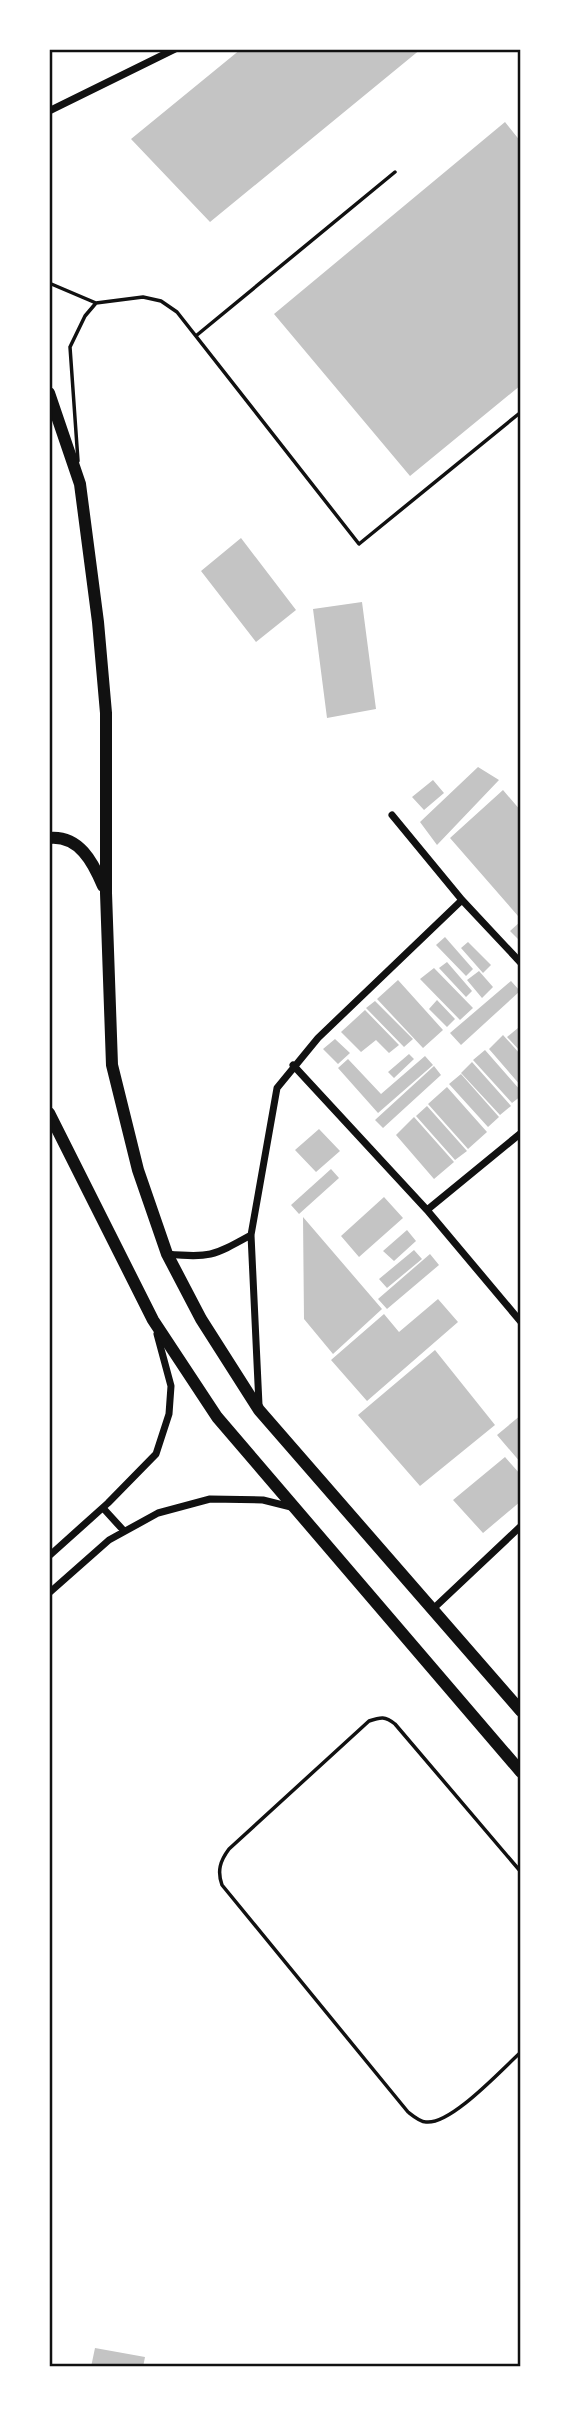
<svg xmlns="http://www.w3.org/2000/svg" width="570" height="2416" font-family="Jost,sans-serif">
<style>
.building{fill:#c4c4c4}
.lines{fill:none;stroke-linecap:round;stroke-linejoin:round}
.service{stroke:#111;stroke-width:3.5}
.minor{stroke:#111;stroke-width:7}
.primary{stroke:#111;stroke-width:12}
.neatline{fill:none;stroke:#111;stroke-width:2.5}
</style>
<rect width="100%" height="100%" fill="#fff"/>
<path class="building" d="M241,49H421L210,222L131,139Z
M505,122L521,142V385L410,476L274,314Z
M241,538L296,610L256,642L201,571Z
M362,602L376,709L327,718L313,609Z
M478,767L499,780L437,845L420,822Z
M433,780L444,793L424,810L412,797Z
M503,790L521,811V913L518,916L450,838Z
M521,921V942L510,931Z
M445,937L473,969L466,976L436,945Z
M468,942L491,965L483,973L461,948Z
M447,962L472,991L466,997L439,968Z
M434,968L473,1008L460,1020L420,979Z
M479,971L493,987L482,998L467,980Z
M398,980L443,1030L423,1048L377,999Z
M511,981L520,991L461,1045L450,1033Z
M437,1000L455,1019L447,1027L429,1009Z
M375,1001L413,1039L404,1047L366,1008Z
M365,1010L399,1045L389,1053L376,1040L361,1052L341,1032Z
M518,1028L521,1031V1052L507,1037Z
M503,1035L521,1055V1086L489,1049Z
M335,1039L350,1053L338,1064L323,1049Z
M485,1050L521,1091V1096L512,1103L473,1060Z
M409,1054L414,1059L394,1078L388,1072Z
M425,1056L433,1065L378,1113L338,1068L348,1059L381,1094Z
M472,1062L511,1106L500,1115L461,1073Z
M434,1066L441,1075L383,1128L375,1120Z
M461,1074L499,1117L488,1127L449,1084Z
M447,1087L487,1132L468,1149L428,1104Z
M427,1106L467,1151L455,1160L416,1116Z
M414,1117L454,1162L434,1179L396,1135Z
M319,1129L340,1151L316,1172L295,1150Z
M331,1169L339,1178L299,1214L291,1205Z
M384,1197L403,1218L359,1257L341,1236Z
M303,1217L382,1309L333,1354L304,1319Z
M407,1230L416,1241L394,1261L383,1251Z
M414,1250L422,1259L387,1288L379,1279Z
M430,1254L439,1265L387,1309L378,1299Z
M438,1299L458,1322L367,1401L331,1360L384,1314L399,1332Z
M435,1350L495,1425L420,1486L358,1415Z
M521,1415V1463L497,1435Z
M505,1457L521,1475V1501L483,1533L453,1500Z
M95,2348L145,2357L143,2367H91Z"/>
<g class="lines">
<path class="service" d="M49,283L96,303L143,297L161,301L177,312L359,544L521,412
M197,335L395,172
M78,461L70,347L85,316L96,303
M521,1872L395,1724C385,1716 381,1717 369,1721L229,1849C220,1861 217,1871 222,1885L408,2112C413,2116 420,2122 426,2122C451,2125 502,2069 521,2052"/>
<path class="minor" d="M49,111L175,49
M392,815L462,900L521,963
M293,1065L427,1210L521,1322
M427,1210L521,1133
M167,1254C210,1258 213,1256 251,1235
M259,1405L251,1235L277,1088L318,1038L462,900
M103,1508L124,1531
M49,1556L108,1503L156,1454L169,1414L171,1386L157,1334
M49,1593L109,1540L158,1513L210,1499L263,1500L291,1507
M433,1609L521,1526"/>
<path class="primary" d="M49,393L80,484L98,622L106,713V893L112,1065L138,1170L167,1254L201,1319L259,1410L521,1711
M49,838C79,835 93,862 103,886
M49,1113L153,1320L217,1417L521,1772"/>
</g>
<rect width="570" height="2416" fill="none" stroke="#ffffff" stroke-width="102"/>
<rect x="51" y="51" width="468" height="2314" class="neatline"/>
</svg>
